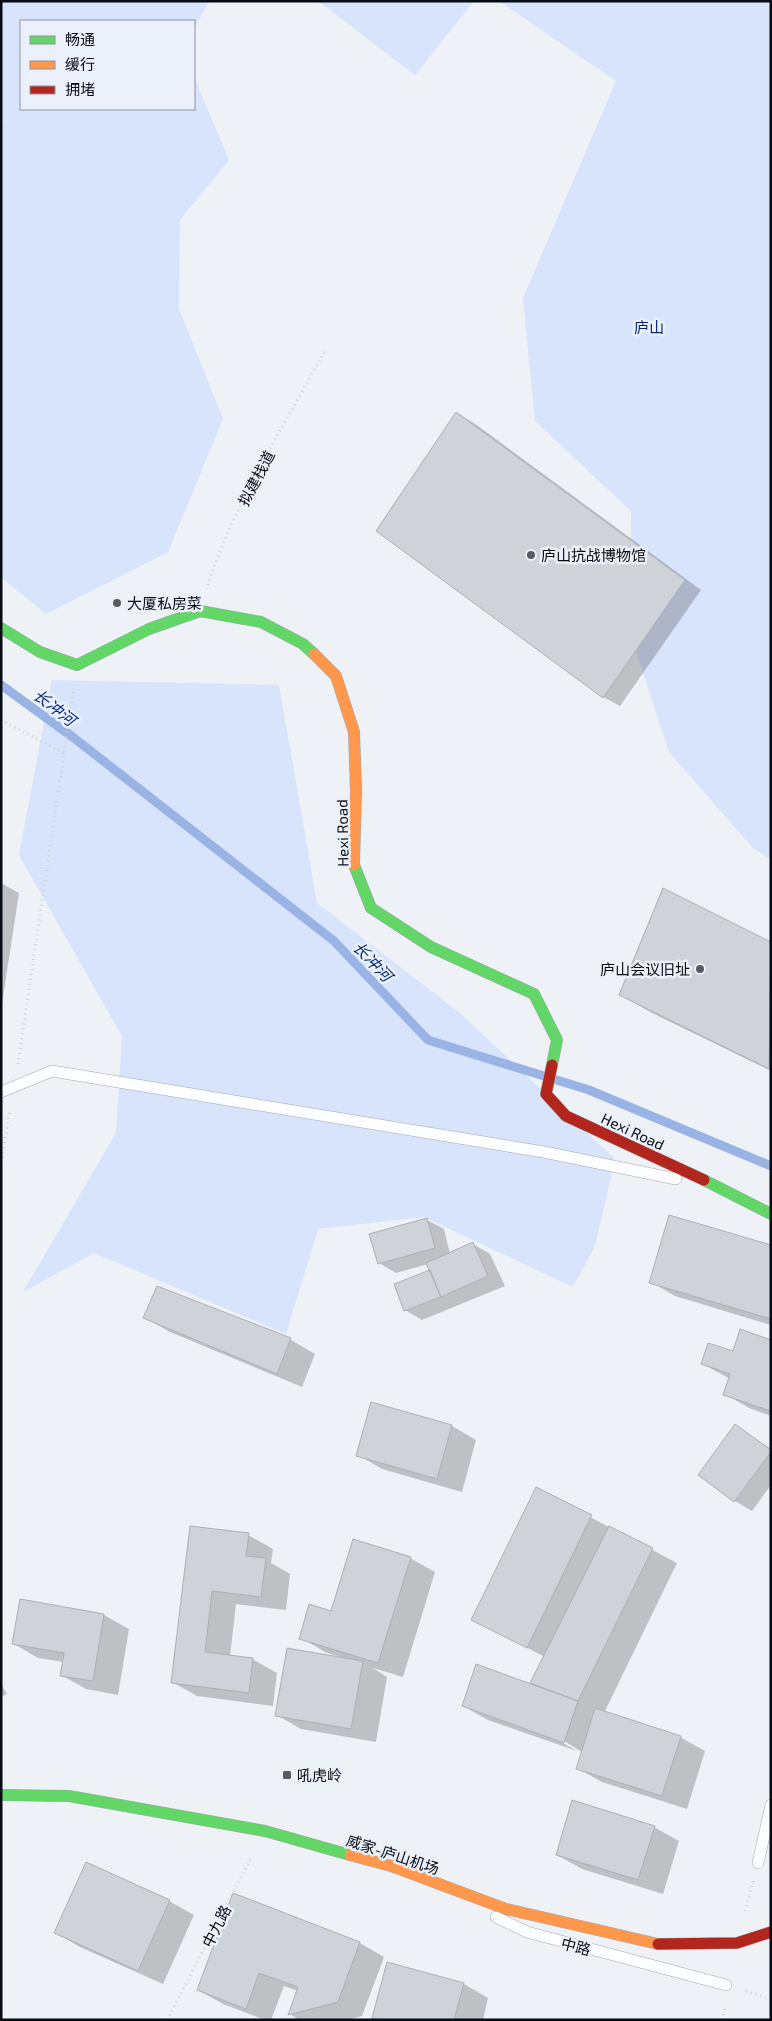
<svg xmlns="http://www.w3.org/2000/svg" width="772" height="2021" font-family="'Exo 2','Noto Sans SC',sans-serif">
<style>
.green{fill:#d7e4fb}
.shadow{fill:#0003}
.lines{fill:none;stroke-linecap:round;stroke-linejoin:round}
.stream{stroke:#99b3e4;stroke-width:9}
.building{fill:#cfd3d9;stroke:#acb0b6}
.lane-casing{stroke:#a4a7ad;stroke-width:12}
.fast-casing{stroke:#a4a7ad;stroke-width:12}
.slow-casing{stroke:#a4a7ad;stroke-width:12}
.jam-casing{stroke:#a4a7ad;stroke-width:12}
.path{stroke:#d0d1d2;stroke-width:3;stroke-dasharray:1 4;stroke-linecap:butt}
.lane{stroke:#fcfdfe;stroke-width:11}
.fast{stroke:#63d668;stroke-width:11}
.slow{stroke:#ff974d;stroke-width:11}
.jam{stroke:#b3261e;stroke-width:11}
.poi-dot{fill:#585c62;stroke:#ebf0fa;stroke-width:2}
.labels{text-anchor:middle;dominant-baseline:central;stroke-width:5;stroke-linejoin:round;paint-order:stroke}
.park-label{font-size:15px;fill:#042674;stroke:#ebf0fa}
.street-label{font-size:15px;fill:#070b13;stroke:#ebf0fa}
.poi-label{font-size:15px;fill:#070b13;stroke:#ebf0fa;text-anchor:start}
.water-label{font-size:16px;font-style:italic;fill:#092d7b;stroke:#ebf0fa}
</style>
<rect width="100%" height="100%" fill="#eef1f6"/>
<path class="green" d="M1,1H209L194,29V21H21V109H194V77L229,160L180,220L179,309L223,419L168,552L46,614L1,577V126L5,122H1Z
M318,1H474L415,75Z
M499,1H771V860L752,847L669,752L632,639L631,511L535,421L523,298L616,81Z
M52,680L279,685L317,903L460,1013L615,1159L595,1246L573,1287L424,1217L318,1229L286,1334L94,1253L23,1292L116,1133L122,1036L19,855Z"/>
<path class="shadow" d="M457,413L474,423L701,590L620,706L603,697Z
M1,883L19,893L1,1010Z
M771,944V1071L652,1013L621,995Z
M427,1220L444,1229L450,1254L473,1244L490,1254L505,1286L422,1320L405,1310L432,1270L428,1264L396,1273L379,1263Z
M771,1246V1325L675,1296L651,1282Z
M157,1287L291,1340L315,1354L302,1387L170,1332L145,1318Z
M771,1341V1416L749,1408L725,1394L730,1379L703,1364Z
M452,1426L476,1440L462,1492L382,1469L358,1455Z
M736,1426L771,1449V1485L752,1511L735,1501Z
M537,1489L677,1563L604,1713L680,1737L705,1751L687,1809L602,1782L577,1768L582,1752L559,1738L558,1740L577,1751L488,1720L463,1706L531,1685L545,1657L472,1619Z
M191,1528L248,1535L273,1549L271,1563L290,1574L286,1610L236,1604L230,1656L252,1659L277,1673L273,1706L197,1696L172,1682Z
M410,1558L435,1572L403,1677L373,1668L387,1677L376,1742L301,1729L277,1715L339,1658L340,1657L325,1652L301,1638L332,1612Z
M21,1601L104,1615L129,1629L118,1695L86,1689L61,1675L64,1662L38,1658L14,1644Z
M1,1684L7,1694L1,1697Z
M654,1827L679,1841L663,1894L582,1869L557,1855Z
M169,1901L194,1915L163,1984L80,1947L56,1933Z
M360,1943L384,1957L362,2016L347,2020H299L290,2014L298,1991L284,1986L271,2020H265L223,2004L198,1990Z
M464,1984L488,1998L483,2020H377L373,2017Z"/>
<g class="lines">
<path class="stream" d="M1,685L74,738L334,941L428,1040L589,1090L771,1166"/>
</g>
<path class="building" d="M456,412L685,580L603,698L376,531Z
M663,888L771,942L769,1069L619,995Z
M669,1215L771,1245V1319L649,1283Z
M427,1218L435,1248L378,1264L369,1234Z
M473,1242L488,1276L441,1297L426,1263Z
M430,1270L441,1297L404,1311L394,1284Z
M157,1286L291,1338L277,1374L143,1318Z
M740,1329L771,1340V1411L723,1395L730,1374L701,1364L708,1343L733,1351Z
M371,1402L452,1425L437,1479L356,1456Z
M735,1424L771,1450V1452L734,1502L698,1475Z
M536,1487L592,1515L527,1648L471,1620Z
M190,1526L249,1533L246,1556L266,1558L261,1597L212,1591L205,1652L253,1658L249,1693L171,1683Z
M609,1526L653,1548L578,1701L530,1683Z
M353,1539L411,1557L378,1663L299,1639L309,1604L331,1611Z
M20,1599L104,1614L93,1681L60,1676L64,1653L12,1644Z
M287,1648L363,1661L351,1729L275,1716Z
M476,1664L578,1701L564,1743L462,1706Z
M595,1708L681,1736L662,1796L576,1769Z
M572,1800L655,1826L638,1880L556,1855Z
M86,1862L170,1900L138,1971L54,1933Z
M233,1893L360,1942L338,2002L288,2015L298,1987L259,1973L246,2009L197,1990Z
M387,1962L464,1983L454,2020H379L372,2018Z"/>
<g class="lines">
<defs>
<path id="lane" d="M1,1092L52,1071L544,1152L676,1179
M758,1863L771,1805
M496,1917L527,1932L726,1985"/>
<path id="fast" d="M1,628L40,652L77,665L149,629L200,611L261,622L303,644L314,654
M354,865L371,908L431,947L534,994L557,1040L552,1065
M704,1180L771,1214
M1,1795L69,1796L265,1831L350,1855"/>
<path id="slow" d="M314,654L336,676L354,732L356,790L354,865
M350,1855L391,1866L506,1909L658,1944"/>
<path id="jam" d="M552,1065L546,1094L566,1116L704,1180
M658,1944L737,1943L771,1932"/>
</defs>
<use href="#lane" class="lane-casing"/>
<use href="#fast" class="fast-casing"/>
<use href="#slow" class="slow-casing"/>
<use href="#jam" class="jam-casing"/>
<path class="path" d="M208,585C235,502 283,427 325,351
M1,720L64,753
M18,1064L73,692
M1,1163L10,1110
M745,1911L753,1881
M746,1991L771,1999
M167,2020L252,1856
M723,2020L725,2005"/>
<use href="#lane" class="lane"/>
<use href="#fast" class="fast"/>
<use href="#slow" class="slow"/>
<use href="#jam" class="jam"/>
</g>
<g class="poi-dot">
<circle cx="531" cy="555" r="5"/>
<circle cx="117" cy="603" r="5"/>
<circle cx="700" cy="969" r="5"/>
<rect x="282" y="1770" width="10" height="10" rx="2.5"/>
</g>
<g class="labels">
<g class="park-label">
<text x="649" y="327">庐山</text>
</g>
<g class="street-label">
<text transform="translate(256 478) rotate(-62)">拟建栈道</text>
<text transform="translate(342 833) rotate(-91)">Hexi Road</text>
<text transform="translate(633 1131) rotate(25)">Hexi Road</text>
<text transform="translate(393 1854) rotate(18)">威家-庐山机场</text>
<text transform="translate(216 1926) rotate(-63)">中九路</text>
<text transform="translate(576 1946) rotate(15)">中路</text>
</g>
<g class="poi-label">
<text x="541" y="555">庐山抗战博物馆</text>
<text x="127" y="603">大厦私房菜</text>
<text x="690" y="969" text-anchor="end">庐山会议旧址</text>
<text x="297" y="1775">吼虎岭</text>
</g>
<g class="water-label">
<text transform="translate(55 707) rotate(38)">长冲河</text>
<text transform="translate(373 961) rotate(46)">长冲河</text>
</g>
</g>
<rect width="772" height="2021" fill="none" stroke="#070b13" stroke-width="5"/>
<rect x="20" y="20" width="175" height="90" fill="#ebf0fa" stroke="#90949e"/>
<rect x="30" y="36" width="25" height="8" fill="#63d668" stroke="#90949e"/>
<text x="65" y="45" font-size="15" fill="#070b13">畅通</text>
<rect x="30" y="61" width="25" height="8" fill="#ff974d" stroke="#90949e"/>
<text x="65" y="70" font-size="15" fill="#070b13">缓行</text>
<rect x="30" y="86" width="25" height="8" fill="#b3261e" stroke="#90949e"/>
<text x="65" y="95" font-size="15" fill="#070b13">拥堵</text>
</svg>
